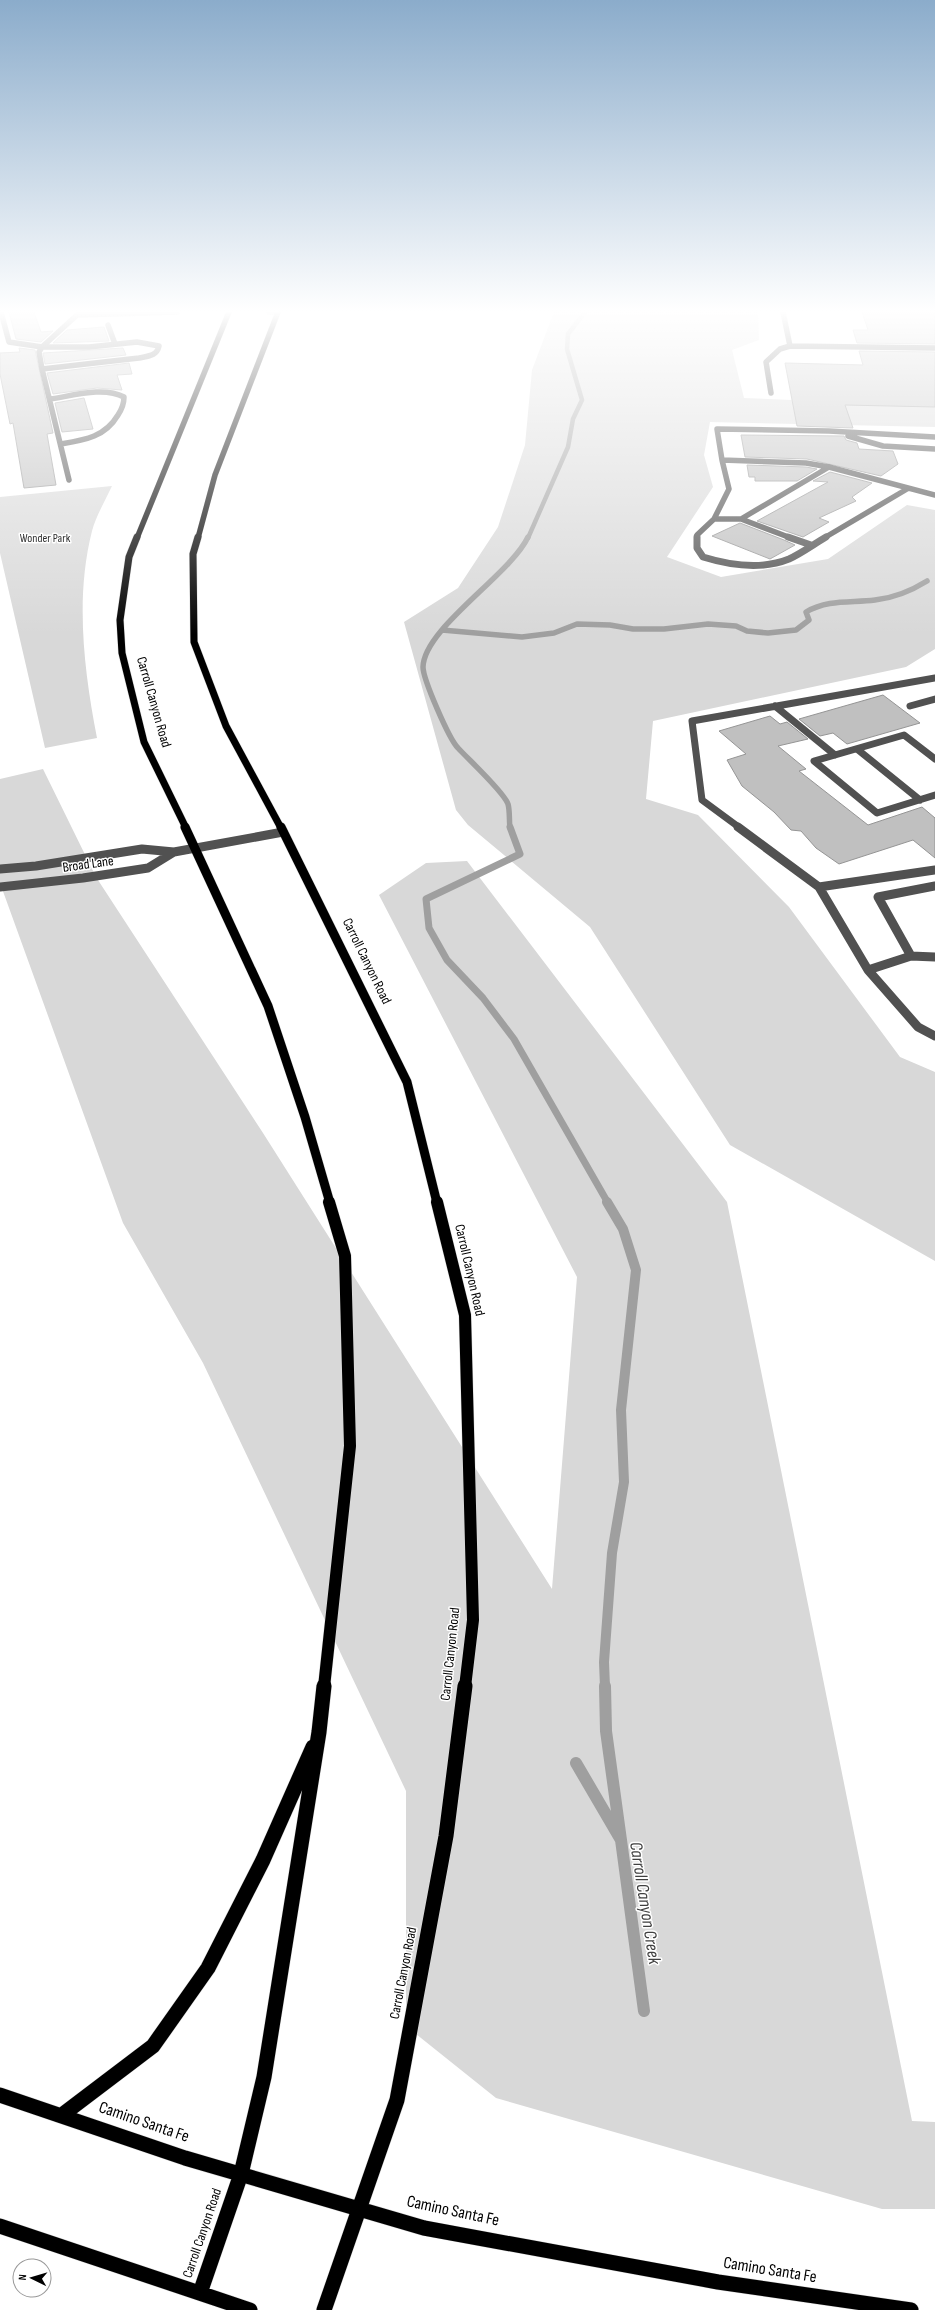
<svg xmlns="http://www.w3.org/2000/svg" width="935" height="2310" font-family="'Sofia Sans Condensed',sans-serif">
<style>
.green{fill:#d8d8d8}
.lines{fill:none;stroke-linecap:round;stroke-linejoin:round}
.stream-far4{stroke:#9f9f9f;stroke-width:4.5}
.stream-far3{stroke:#9f9f9f;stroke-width:5.5}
.stream-far2{stroke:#9f9f9f;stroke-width:7}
.stream-far1{stroke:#9f9f9f;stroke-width:10}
.stream{stroke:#9f9f9f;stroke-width:12}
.building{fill:#c0c0c0;stroke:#959595}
.major-far4-casing{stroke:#dbdbdb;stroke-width:6}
.major-far3-casing{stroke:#dbdbdb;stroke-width:8}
.major-far2-casing{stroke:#dbdbdb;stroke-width:10}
.major-far1-casing{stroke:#dbdbdb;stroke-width:13}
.major-casing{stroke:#dbdbdb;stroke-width:16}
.minor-far2{stroke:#515151;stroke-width:5.5}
.minor-far1{stroke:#515151;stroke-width:7}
.minor{stroke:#515151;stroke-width:9}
.major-far4{stroke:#000;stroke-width:5.5}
.major-far3{stroke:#000;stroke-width:7}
.major-far2{stroke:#000;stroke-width:9}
.major-far1{stroke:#000;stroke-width:12}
.major{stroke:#000;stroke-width:15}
.labels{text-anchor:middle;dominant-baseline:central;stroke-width:3;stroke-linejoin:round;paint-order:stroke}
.far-park-label{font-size:12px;fill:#2f2f2f;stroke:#fff}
.street-label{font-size:14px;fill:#000;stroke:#fff}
.near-street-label{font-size:17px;fill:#000;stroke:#fff}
.near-water-label{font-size:18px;font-style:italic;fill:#404040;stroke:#fff}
</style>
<rect width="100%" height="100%" fill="#fff"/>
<path class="green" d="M554,312H758L759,340L732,350L744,398L935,406V427L710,422L704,455L713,487L667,557L721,577L828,559L907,505L935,510V649L906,667L653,721L646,799L698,815L789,907L900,1057L935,1072V1261L730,1145L590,927L468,825L456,810L404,622L458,588L498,527L525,445L532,370Z
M112,486C105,501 96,516 92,531C75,598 84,671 97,738L45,748L0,553V497Z
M43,769L96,877L263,1133L552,1589L577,1277L379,895L426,863L467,861L727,1202L912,2121L935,2122V2209H882L496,2098L406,2026V1791L203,1363L123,1223L0,883V779Z"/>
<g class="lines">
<path class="stream-far4" d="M528,538L568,447L573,419L582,400L567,349L568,334L585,312"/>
<path class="stream-far3" d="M442,630L522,637L554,633L577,624L610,625L633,629H664L708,624L736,626L747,631L768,633L796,630L809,620L806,612C828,599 851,603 875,600C894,598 911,591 927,581
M510,828C509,821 510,811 508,804C504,792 468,759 458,748C449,739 423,679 423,667C424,628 510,575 528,537"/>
<path class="stream-far2" d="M510,827L520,854L426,899L429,928L447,960L483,998L514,1039L608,1203"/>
<path class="stream-far1" d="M605,1687L604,1662L612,1553L624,1482L621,1410L636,1270L623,1229L607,1202"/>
<path class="stream" d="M605,1686L606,1731L621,1840
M576,1763L621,1840L644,2011"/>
</g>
<path class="building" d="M9,312H34L41,332L53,331L41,342L16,339Z
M862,312H935V344L857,343L853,330H868Z
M104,327L109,341L53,343L67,330Z
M19,348L35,350L53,433L47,434L56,485L24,488L13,423L10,424L0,374V353L20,352Z
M123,348L126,355L45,364L43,353Z
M859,351L935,352V407L845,405L853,428L797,426L785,363L863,365Z
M129,363L132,374L117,375L122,390L97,388L53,394L47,373Z
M84,398L93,429L62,432L55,403Z
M741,435L844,436L846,440L857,443L859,449L893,451L898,464L881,476L807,459L745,457Z
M747,465L806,467L817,469L797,481H755V477H749Z
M830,472L872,483L852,497L856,501L819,518L829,522L803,537L757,521L828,482L813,481Z
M740,523L784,540L795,545L770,559L712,536Z
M883,695L920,723L847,744L833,733L820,736L799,719Z
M770,716L780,724L787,722L808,739L778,746L806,769L799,771L868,825L922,807L935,818V858L913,840L839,864L816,848L801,831L791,830L774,812L742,786L727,760L746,754L719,731Z"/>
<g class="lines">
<defs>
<path id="major-far4" d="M137,538L229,312
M198,538L215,475L278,312"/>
<path id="major-far3" d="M137,537L129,557L120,620L122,653L144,742L186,828
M198,537L193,554L194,642L226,726L281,828"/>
<path id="major-far2" d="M185,827L268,1006L305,1117L330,1203
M281,827L407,1082L437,1203"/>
<path id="major-far1" d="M437,1202L465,1315L473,1620L465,1687
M324,1687L350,1446L345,1256L329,1202"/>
<path id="major" d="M0,2095L185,2158L424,2228L718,2282L911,2310
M62,2115L153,2046L208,1968L263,1860L313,1747
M0,2226L250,2310
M200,2293L241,2174L264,2077L319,1732L324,1686
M324,2310L397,2100L446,1836L465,1686"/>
</defs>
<use href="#major-far4" class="major-far4-casing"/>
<use href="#major-far3" class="major-far3-casing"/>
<use href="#major-far2" class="major-far2-casing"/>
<use href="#major-far1" class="major-far1-casing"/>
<use href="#major" class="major-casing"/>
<path class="minor-far2" d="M1,312L9,342L42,347
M269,312H278
M783,312L790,346L935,348
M77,315L177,312
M108,325L115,344
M137,342L159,346C157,356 148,356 139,358L42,369L39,352L42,347H89Z
M42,347L77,315
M42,369L69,480
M771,393L766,362L780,349L790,346
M50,399C72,396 103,386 124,397C124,404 122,409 118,415C105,437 85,440 61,444
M848,436L883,446L935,449
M935,437L829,431L717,429L722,460L806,463L829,467L935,495
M714,519L729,489L722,460
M741,519L791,538
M697,538V535L714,519H741L829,467
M824,538L907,489"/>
<path class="minor-far1" d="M697,537V548L703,557C729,565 762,570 789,559C802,553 814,544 826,537
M788,537L811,545
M775,706L835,755
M910,706L935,699
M857,749L920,800
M935,759L904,735L814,761L877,813L935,795
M740,828L702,800L692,721L935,678"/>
<path class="minor" d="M738,827L819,887
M0,869L36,866L142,849L174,852
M935,870L819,887L868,970L911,956L935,957
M0,887L83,878L148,868L174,852L283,832
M911,956L878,897L935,886
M868,970L918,1027L935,1036"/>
<use href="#major-far4" class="major-far4"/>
<use href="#major-far3" class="major-far3"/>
<use href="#major-far2" class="major-far2"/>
<use href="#major-far1" class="major-far1"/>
<use href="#major" class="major"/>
</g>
<linearGradient id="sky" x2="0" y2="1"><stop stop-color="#8baccb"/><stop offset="0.49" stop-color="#fff"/><stop offset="1" stop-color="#fff" stop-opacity="0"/></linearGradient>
<rect width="935" height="635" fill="url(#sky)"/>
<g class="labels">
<g class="far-park-label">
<text x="45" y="538">Wonder Park</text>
</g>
<g class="street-label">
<text transform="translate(154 702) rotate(74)">Carroll Canyon Road</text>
<text transform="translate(88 864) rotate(-8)">Broad Lane</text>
<text transform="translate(367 961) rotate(64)">Carroll Canyon Road</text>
<text transform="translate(470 1270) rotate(77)">Carroll Canyon Road</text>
<text transform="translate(450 1654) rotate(-84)">Carroll Canyon Road</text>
<text transform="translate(403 1973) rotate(-79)">Carroll Canyon Road</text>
<text transform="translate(202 2233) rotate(-71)">Carroll Canyon Road</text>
</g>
<g class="near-street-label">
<text transform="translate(144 2122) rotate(19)">Camino Santa Fe</text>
<text transform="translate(453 2211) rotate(12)">Camino Santa Fe</text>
<text transform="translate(770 2270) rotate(9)">Camino Santa Fe</text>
</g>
<g class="near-water-label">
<text transform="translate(645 1903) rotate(81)">Carroll Canyon Creek</text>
</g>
</g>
<g transform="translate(32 2278) rotate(275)"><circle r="19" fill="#ffffff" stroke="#999999"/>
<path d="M0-3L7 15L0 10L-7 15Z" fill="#000000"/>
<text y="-6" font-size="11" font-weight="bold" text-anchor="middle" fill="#000000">N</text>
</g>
</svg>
